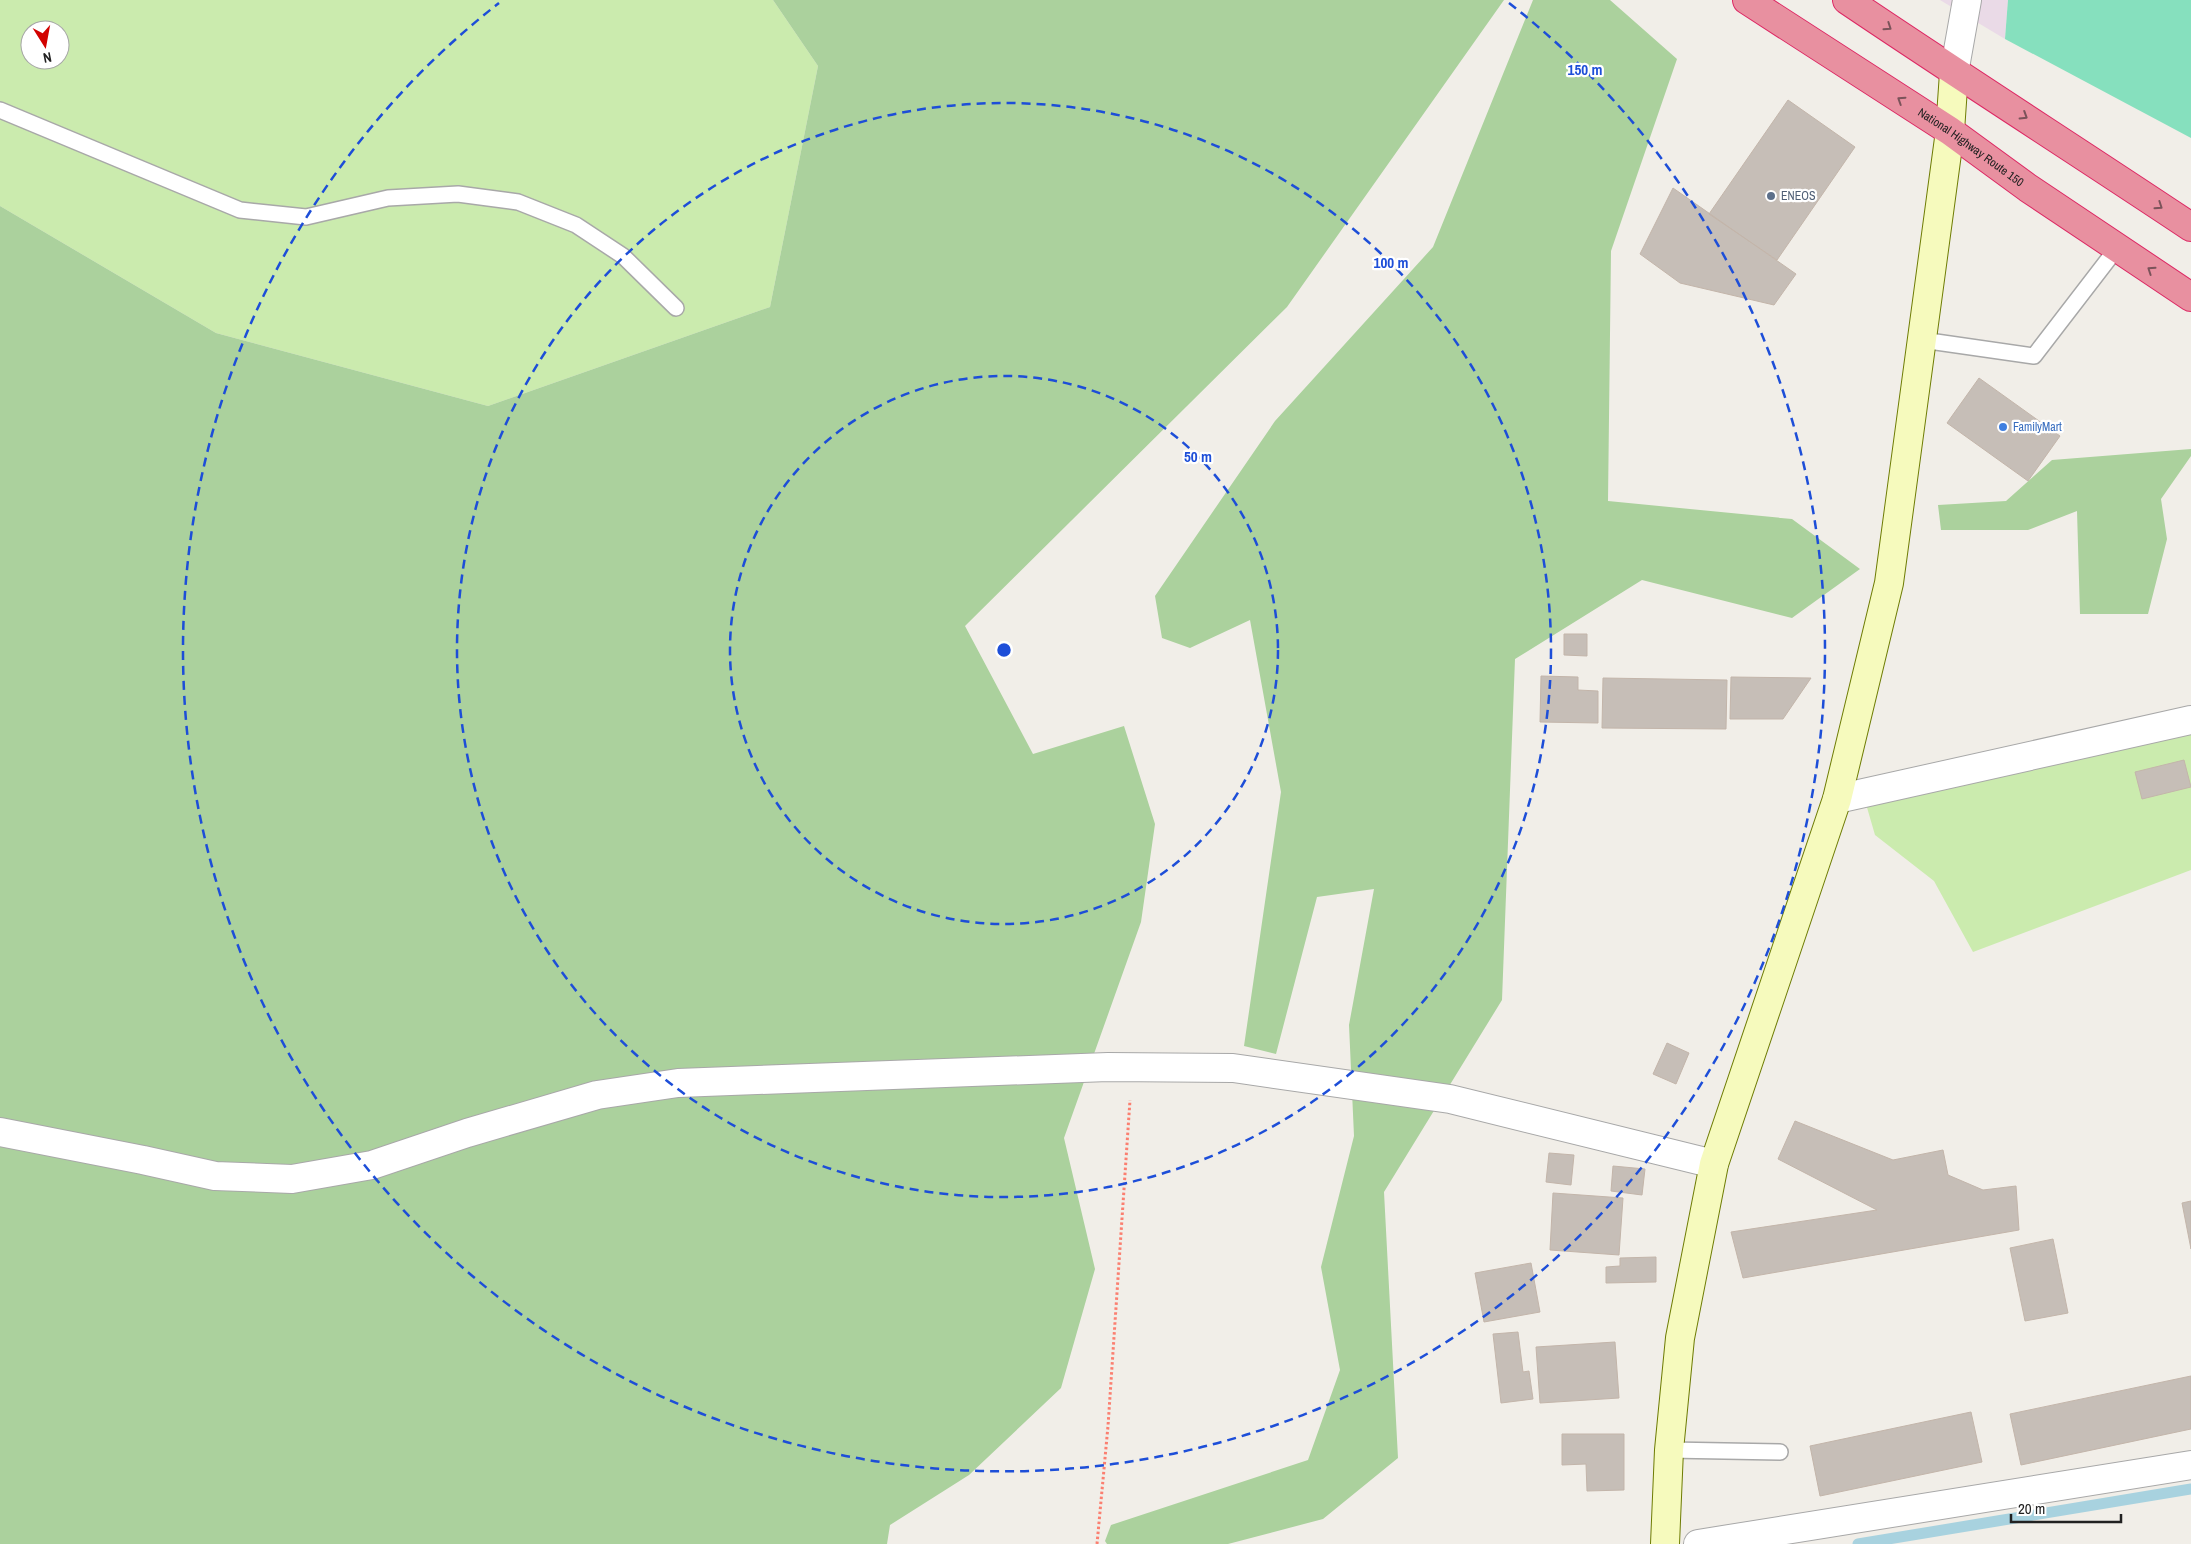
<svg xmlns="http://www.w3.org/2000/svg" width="2191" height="1544" font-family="'Archivo Narrow',sans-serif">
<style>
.industrial{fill:#eadae7}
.grass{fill:#cbebae;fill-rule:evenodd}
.forest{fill:#abd19d}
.pitch{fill:#86e0be}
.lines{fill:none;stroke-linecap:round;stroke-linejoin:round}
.stream{stroke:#a8d2df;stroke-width:11}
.building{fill:#c6beb7;stroke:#c3b5aa}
.lane-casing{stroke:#a8a8a8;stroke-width:18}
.street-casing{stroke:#a8a8a8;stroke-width:30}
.secondary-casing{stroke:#6e7c04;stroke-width:30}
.highway-casing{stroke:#dd2864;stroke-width:30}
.path{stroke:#fb7f70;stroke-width:3;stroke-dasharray:2.5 2.5;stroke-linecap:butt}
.lane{stroke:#fff;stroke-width:15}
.street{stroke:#fff;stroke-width:28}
.secondary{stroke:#f6fabd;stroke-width:28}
.highway{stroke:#e890a0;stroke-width:28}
.oneway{stroke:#7b535a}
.ring{fill:none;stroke:#1d4ed8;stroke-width:2.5;stroke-dasharray:9 6}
.service-dot{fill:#5c6f8a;stroke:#fff;stroke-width:2}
.shop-dot{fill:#3f7fe0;stroke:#fff;stroke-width:2}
.labels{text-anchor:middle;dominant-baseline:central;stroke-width:4.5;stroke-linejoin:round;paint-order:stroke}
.street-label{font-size:12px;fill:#212121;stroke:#fff}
.service-label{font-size:12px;fill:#4e5e75;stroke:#fff;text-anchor:start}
.shop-label{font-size:12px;fill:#366cbe;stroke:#fff;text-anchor:start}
.centre{fill:#1d4ed8;stroke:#fff;stroke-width:2.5}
.ring-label{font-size:15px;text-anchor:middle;font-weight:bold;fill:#1d4ed8;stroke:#fff;stroke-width:4.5;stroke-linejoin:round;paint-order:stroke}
</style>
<rect width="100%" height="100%" fill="#f1eee8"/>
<path class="industrial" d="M1940,0H2008L2005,39Z"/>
<path class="grass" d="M0,0H773L818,66L770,307L488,406L216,333L0,206ZM30,30H60V60H30Z
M2191,731V870L1973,952L1934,881L1875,835L1866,804Z"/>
<path class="forest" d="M773,0H1504L1287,307L965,626L1033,754L1124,726L1155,824L1141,922L1064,1138L1095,1269L1061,1388L969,1475L890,1525L887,1544H0V206L216,333L488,406L770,307L818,66Z
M1533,0H1610L1677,59L1611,251L1608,501L1792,519L1860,569L1792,618L1642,580L1515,659L1502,1000L1384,1192L1398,1458L1323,1519L1228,1544H1107L1105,1541L1111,1525L1308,1460L1340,1370L1321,1267L1354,1136L1349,1025L1374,889L1317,897L1276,1054L1244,1046L1281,792L1250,620L1190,648L1162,638L1155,596L1275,421L1433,247Z
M2191,449V456L2161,499L2167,539L2148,614H2080L2077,511L2028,530H1941L1938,505L2006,501L2052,460Z"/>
<path class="pitch" d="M2008,0H2191V138L2005,39Z"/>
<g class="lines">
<path class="stream" d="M1858,1544L2191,1489"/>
</g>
<path class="building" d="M1788,100L1855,147L1777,260L1709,214Z
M1673,188L1796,274L1774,305L1680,283L1640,254Z
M1979,378L2060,436L2028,481L1947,423Z
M1564,634H1587V656L1564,655Z
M1541,676L1578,677V690L1598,691V723L1540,722Z
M1731,677L1811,678L1783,719H1730Z
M1603,678L1727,680L1726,729L1602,728Z
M2184,760L2191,787L2142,799L2135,772Z
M1667,1043L1689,1053L1676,1084L1653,1074Z
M1795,1121L1893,1160L1943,1150L1948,1175L1983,1190L2016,1186L2019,1230L1743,1278L1731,1232L1877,1210L1778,1159Z
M1549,1153L1574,1155L1571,1185L1546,1182Z
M1613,1166L1645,1169L1642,1195L1611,1191Z
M1553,1193L1623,1198L1619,1255L1550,1250Z
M2191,1201V1249L2182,1203Z
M2053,1239L2068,1313L2025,1321L2010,1248Z
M1656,1257V1282L1606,1283V1267L1620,1266V1258Z
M1531,1263L1540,1312L1484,1322L1475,1273Z
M1518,1332L1523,1372L1529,1371L1533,1399L1501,1403L1493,1334Z
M1615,1342L1619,1398L1540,1403L1536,1347Z
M2191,1376V1429L2021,1465L2010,1414Z
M1971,1412L1982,1462L1820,1496L1810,1446Z
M1562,1434H1624V1490L1587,1491L1586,1464L1562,1465Z"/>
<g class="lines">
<defs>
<path id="lane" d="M0,110L240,210L306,217L388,198L458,194L518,202L576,225L623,256L676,308
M1922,340L2034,356L2117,248
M1669,1450L1780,1452"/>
<path id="street" d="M1954,73L1967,0
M1837,799L2191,720
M0,1132L143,1160L215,1176L292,1179L372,1165L467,1133L597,1095L678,1083L1108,1067L1233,1068L1450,1099L1714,1164
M1698,1544L2191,1465"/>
<path id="secondary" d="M1665,1544L1669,1450L1680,1338L1714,1164L1837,799L1889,583L1950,131L1954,73"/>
<g id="highway">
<path id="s1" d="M1747,0L1950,131L2028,188L2191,297"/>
<path d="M1847,0C1961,77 2077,151 2191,227"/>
</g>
</defs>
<use href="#lane" class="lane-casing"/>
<use href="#street" class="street-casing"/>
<use href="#secondary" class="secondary-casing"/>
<use href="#highway" class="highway-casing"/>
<path class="path" d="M1097,1544L1108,1426L1130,1100"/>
<use href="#lane" class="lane"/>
<use href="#street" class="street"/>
<use href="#secondary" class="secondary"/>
<use href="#highway" class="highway"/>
</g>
<defs><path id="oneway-chevron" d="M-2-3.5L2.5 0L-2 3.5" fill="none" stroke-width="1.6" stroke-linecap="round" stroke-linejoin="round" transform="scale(1.25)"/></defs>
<g class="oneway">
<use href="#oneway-chevron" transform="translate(1888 27) rotate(34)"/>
<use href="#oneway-chevron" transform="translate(1901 100) rotate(-147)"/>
<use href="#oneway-chevron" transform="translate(2024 116) rotate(32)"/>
<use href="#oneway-chevron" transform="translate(2159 206) rotate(34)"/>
<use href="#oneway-chevron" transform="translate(2151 270) rotate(-146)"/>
</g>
<g class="ring">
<circle cx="1004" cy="650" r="274"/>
<circle cx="1004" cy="650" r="547"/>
<path d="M1509 3A821 821 0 1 1 499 3"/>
</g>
<circle class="service-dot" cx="1771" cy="196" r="5"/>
<circle class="shop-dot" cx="2003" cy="427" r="5"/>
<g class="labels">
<g class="street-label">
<text stroke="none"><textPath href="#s1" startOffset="268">National Highway Route 150</textPath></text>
</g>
<g class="service-label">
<text x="1781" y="196">ENEOS</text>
</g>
<g class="shop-label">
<text x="2013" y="427">FamilyMart</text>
</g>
</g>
<circle cx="1004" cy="650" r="8" class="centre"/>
<g class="ring-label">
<text x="1585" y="75">150 m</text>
<text x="1391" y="268">100 m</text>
<text x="1198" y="462">50 m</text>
</g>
<g transform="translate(45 45) rotate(169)"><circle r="24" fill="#ffffff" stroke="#a6a6a6"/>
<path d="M0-4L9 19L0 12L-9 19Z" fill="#d20200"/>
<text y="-8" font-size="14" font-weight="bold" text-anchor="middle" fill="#212121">N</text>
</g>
<path d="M2011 1514v8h110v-8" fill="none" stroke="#212121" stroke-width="2.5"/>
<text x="2018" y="1514" font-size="15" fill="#212121" stroke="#ffffff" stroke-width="4" paint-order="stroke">20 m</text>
</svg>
